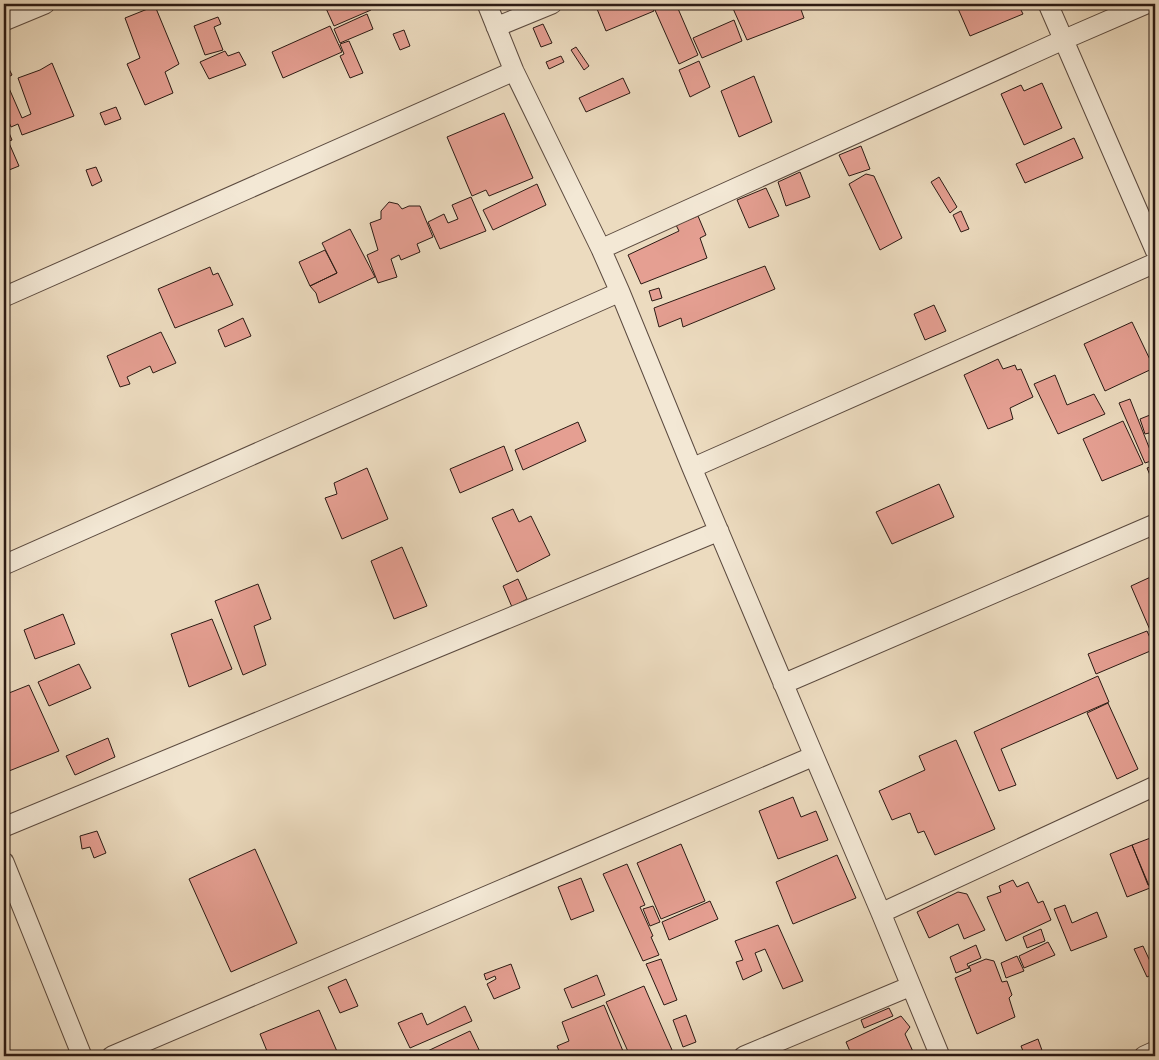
<svg xmlns="http://www.w3.org/2000/svg" width="1159" height="1060" font-family="'IM FELL French Canon',serif">
<style>
.building{fill:#e59f92;stroke:#2b1a14}
.lines{fill:none;stroke-linecap:round;stroke-linejoin:round}
.street-casing{stroke:#5b4a3f;stroke-width:21}
.street{stroke:#f3e8d5;stroke-width:19}
</style>
<rect width="100%" height="100%" fill="#ecdbbf"/>
<filter id="stains"><feTurbulence type="fractalNoise" baseFrequency=".004" numOctaves="4"/><feColorMatrix values="0 0 0 0 .2 0 0 0 0 .09 0 0 0 0 .02 0 0 0 .5 -.17"/></filter>
<radialGradient id="worn" r=".72"><stop offset=".6" stop-color="#630" stop-opacity="0"/><stop offset="1" stop-color="#630" stop-opacity=".3"/></radialGradient>
<path class="building" d="M324,4H369L371,10L334,26Z
M595,4H650L654,11L606,31Z
M669,4H676L698,55L679,64L655,10Z
M731,4H752L753,6L759,4H799L804,18L747,40Z
M956,4H1018L1023,14L970,36Z
M155,6L179,64L165,72L173,93L145,105L127,64L140,58L125,18Z
M367,14L373,29L340,43L334,29Z
M218,17L221,24L214,27L223,50L205,55L194,26Z
M734,20L742,41L702,58L693,38Z
M543,24L552,43L541,47L533,28Z
M330,26L342,52L283,78L272,52Z
M404,30L410,46L400,50L393,34Z
M349,41L363,73L350,78L340,56L344,54L340,44Z
M576,47L589,66L584,70L571,50Z
M225,51L228,56L239,52L246,65L209,79L200,62Z
M561,56L564,62L549,69L546,62Z
M4,59L12,75L5,79L22,118L31,114L18,78L40,70L52,63L74,116L22,135L18,124L11,127L4,110Z
M699,61L710,87L690,97L679,70Z
M754,76L772,122L739,137L721,91Z
M623,78L630,93L586,112L579,98Z
M1042,83L1062,128L1024,145L1001,94L1021,85L1024,91Z
M116,107L121,119L105,125L100,113Z
M504,113L533,178L489,196L486,190L472,196L447,137Z
M7,128L12,140L4,143V129Z
M1074,138L1083,158L1025,183L1016,164Z
M9,143L19,166L4,172V145Z
M861,146L870,169L849,176L839,155Z
M96,167L102,181L92,186L86,170Z
M800,172L810,197L786,206L778,182Z
M866,174L874,176L902,238L880,250L849,184Z
M939,177L957,207L950,213L931,182Z
M537,184L546,205L493,230L483,210Z
M766,188L779,216L749,228L737,200Z
M471,197L486,231L440,249L428,222L444,214L448,223L458,219L452,205Z
M389,202L398,204L402,209L409,206H420L433,237L417,244L420,252L401,260L399,255L391,259L397,277L378,283L367,255L378,250L370,223L381,219V211Z
M961,211L969,229L961,232L953,215Z
M698,216L706,235L700,238L707,258L641,284L628,255L679,231L676,225Z
M350,229L375,277L319,303L316,293L310,286L337,273L322,243Z
M325,250L337,273L310,286L299,262Z
M765,266L775,289L683,327L681,318L659,327L654,308Z
M210,267L213,275L218,273L233,305L175,328L158,289Z
M659,288L662,298L652,301L649,291Z
M934,305L946,331L925,340L914,314Z
M243,318L251,336L225,347L218,330Z
M1132,322L1154,368L1105,391L1084,344Z
M161,332L176,363L153,373L150,366L127,377L130,384L120,387L107,356Z
M998,359L1003,369L1015,365L1017,370L1021,369L1033,397L1010,408L1013,419L988,429L964,375Z
M1055,375L1067,405L1094,394L1105,414L1058,434L1034,384Z
M1130,399L1154,460L1145,463L1119,403Z
M1155,413V447L1149,433L1145,434L1140,419Z
M1123,421L1143,464L1102,481L1083,439Z
M578,422L586,441L523,470L515,450Z
M504,446L513,470L460,493L450,469Z
M1155,465V487L1147,468Z
M367,468L388,519L342,539L325,498L337,494L334,483Z
M939,484L954,517L892,544L876,512Z
M513,509L519,522L531,516L550,555L517,572L492,518Z
M402,547L427,606L394,619L371,561Z
M1155,575V628L1150,630L1131,586Z
M518,579L527,599L512,607L503,586Z
M258,584L271,619L254,626L266,665L243,675L215,601Z
M63,614L75,644L35,659L24,630Z
M212,619L232,669L189,687L171,634Z
M1147,631L1155,649L1096,674L1088,654Z
M79,664L91,688L49,706L38,682Z
M1098,676L1109,702L1001,749L1016,785L999,791L974,732Z
M29,685L59,751L4,773V695Z
M1108,703L1138,769L1117,779L1087,713Z
M108,738L115,757L75,775L66,756Z
M956,740L995,829L935,855L924,831L918,833L910,813L892,820L879,791L925,770L919,756Z
M793,797L801,817L816,811L828,840L778,859L759,811Z
M97,831L106,853L94,858L90,847L82,849L80,836Z
M1153,837L1155,842V882L1148,885L1132,845Z
M681,844L705,901L661,919L637,863Z
M1132,845L1150,888L1127,897L1110,854Z
M255,849L297,943L231,972L189,879Z
M837,855L856,898L793,924L776,882Z
M627,864L645,905L640,907L653,936L651,937L659,955L643,961L603,874Z
M581,878L594,911L571,920L558,887Z
M1013,880L1017,887L1028,882L1038,903L1043,901L1051,920L1006,941L987,897L1001,892L999,886Z
M958,892L967,894L985,930L964,939L958,924L929,938L917,912Z
M710,901L718,919L669,940L662,922Z
M1065,905L1072,923L1097,912L1107,937L1071,951L1054,909Z
M653,906L660,922L650,926L643,909Z
M778,925L803,981L783,989L765,949L755,953L762,971L743,980L736,962L743,960L735,941Z
M1041,929L1045,941L1027,948L1023,937Z
M1048,942L1055,955L1024,968L1019,956Z
M976,945L981,958L967,964L969,968L956,973L950,957Z
M1143,946L1155,972V973L1147,977L1134,949Z
M1017,956L1024,971L1006,978L1001,963Z
M661,959L677,1000L664,1005L646,964Z
M986,959L994,961L1002,982L1007,981L1012,995L1009,998L1015,1017L977,1034L955,978L971,971L969,966Z
M511,964L520,988L494,999L487,984L496,979L495,976L486,980L484,974Z
M597,975L605,995L572,1008L564,989Z
M346,979L358,1006L340,1013L328,987Z
M644,986L672,1050L656,1056H630L606,1002Z
M604,1005L625,1056H561L557,1046L569,1041L562,1022Z
M465,1006L472,1021L410,1048L398,1023L422,1013L427,1025Z
M889,1008L893,1016L864,1028L861,1020Z
M319,1010L339,1056H269L260,1034Z
M686,1015L696,1042L683,1047L673,1020Z
M901,1016L910,1027L905,1034L915,1056H852L846,1042Z
M470,1031L482,1056H417Z
M1038,1039L1044,1056H1025L1021,1046Z"/>
<g class="lines">
<defs>
<path id="street" d="M487,4L514,71L601,249L620,292L692,468L814,756L881,913L940,1056
M1048,4L1155,250
M4,21L45,4
M496,27L552,4
M601,249L1063,40L1146,4
M4,297L514,71
M692,468L1155,263
M4,565L620,292
M783,684L1155,524
M4,827L719,531
M4,862L82,1056
M881,913L1155,786
M112,1056L814,756
M744,1056L911,986
M1144,1056L1155,1051"/>
</defs>
<use href="#street" class="street-casing"/>
<use href="#street" class="street"/>
</g>
<rect width="1159" height="1060" fill="none" stroke="#ecdbbf" stroke-width="20"/>
<rect x="5" y="5" width="1149" height="1050" fill="none" stroke="#2b1a14" stroke-width="2.5"/>
<rect x="10" y="10" width="1139" height="1040" fill="none" stroke="#2b1a14"/>
<rect width="100%" height="100%" filter="url(#stains)"/>
<rect width="100%" height="100%" fill="url(#worn)"/>
</svg>
